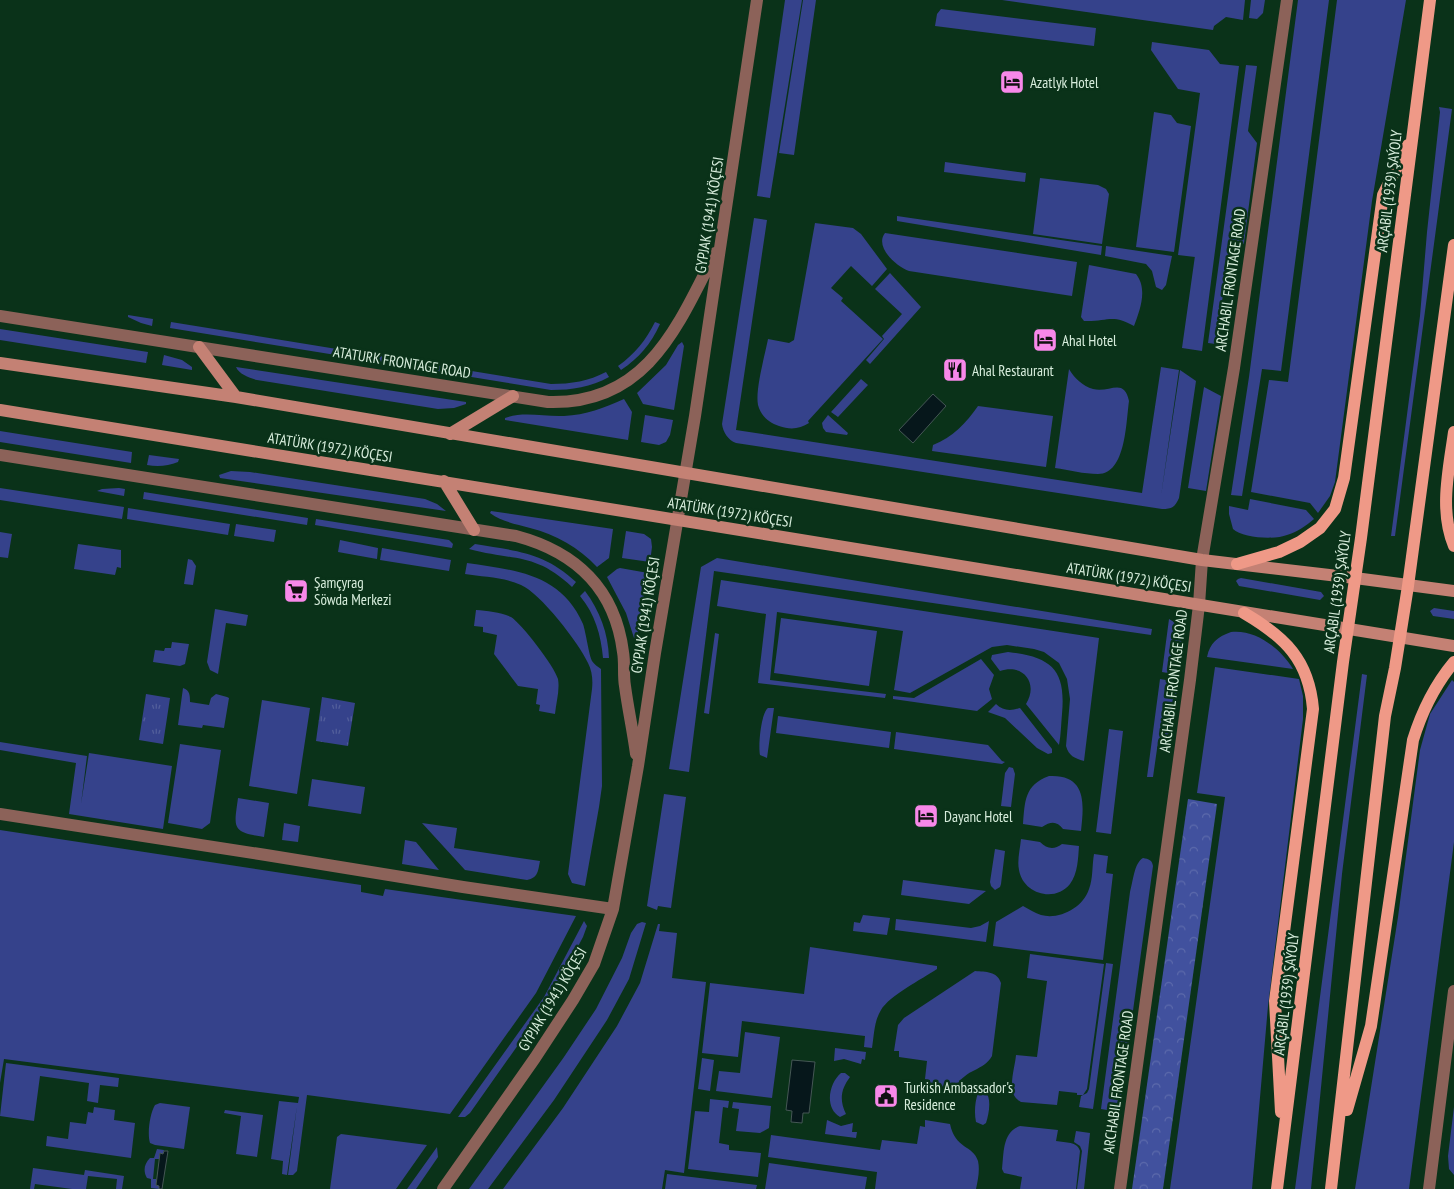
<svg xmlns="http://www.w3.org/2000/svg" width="1454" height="1189" font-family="'PT Sans Narrow',sans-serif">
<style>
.green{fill:#35428b}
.forest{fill:url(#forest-crowns)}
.park{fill:url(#park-tufts)}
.water{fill:#06171b;stroke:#455755}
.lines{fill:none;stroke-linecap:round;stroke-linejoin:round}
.street{stroke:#8c6259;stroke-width:12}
.secondary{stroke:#c48174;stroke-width:12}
.primary{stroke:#ef9987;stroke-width:12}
.labels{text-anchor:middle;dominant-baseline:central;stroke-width:5;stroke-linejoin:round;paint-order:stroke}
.poi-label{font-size:15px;fill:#d7eddc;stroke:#0a3219;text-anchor:start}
.street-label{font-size:15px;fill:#d7eddc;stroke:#0a3219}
</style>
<defs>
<pattern id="forest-crowns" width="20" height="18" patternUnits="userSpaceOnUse" patternTransform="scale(1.25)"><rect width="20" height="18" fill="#41519e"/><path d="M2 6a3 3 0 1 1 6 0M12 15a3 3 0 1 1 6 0" fill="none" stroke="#5c6aab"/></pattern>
<pattern id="park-tufts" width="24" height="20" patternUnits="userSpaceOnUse" patternTransform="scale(1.25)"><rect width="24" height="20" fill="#35428b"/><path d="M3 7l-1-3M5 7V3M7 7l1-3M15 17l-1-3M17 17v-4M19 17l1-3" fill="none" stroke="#525e9b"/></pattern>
</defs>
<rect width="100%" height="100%" fill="#0a3219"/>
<path class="green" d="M785,0H802L770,198L757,196Z
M803,0H816L794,155L779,153Z
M1002,0H1245L1243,20L1226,17L1214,26L1213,30Z
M1251,0H1265L1263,13L1257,19L1249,18Z
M1298,0H1329L1281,371L1262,369L1242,496L1231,495L1249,377Z
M1337,0H1406L1372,201L1335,482L1330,496L1318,513L1310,503L1251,492L1269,380L1288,382Z
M941,9L1096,28L1094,46L935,26L937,14Z
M1152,42L1209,50L1220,64L1239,66L1202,351L1182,348L1202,206L1195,257L1178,255L1200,93L1178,89L1151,50Z
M1246,65L1257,66L1248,131L1257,143L1244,243L1227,266L1216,344L1208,343Z
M1439,107L1452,109L1395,536H1391L1420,316L1427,232L1440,112Z
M1154,112L1171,115L1177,123L1191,126L1174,252L1136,247Z
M945,162L1026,173L1025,182L944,172Z
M1040,178L1098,185L1106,189L1109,194L1102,244L1033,234Z
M897,216L1102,246L1101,255L897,221Z
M754,218L767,220L736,430L1142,493L1161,367L1179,370L1161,496L1180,370L1196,381L1179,498C1175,507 1172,509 1162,509L736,443C728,440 723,432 722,424Z
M815,223L853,228L861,234L887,269L872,286L851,266L831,288L843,298L841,301L883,339L808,421L809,423C800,429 790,430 779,426C769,423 761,416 758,405C755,390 765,355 768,339L789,343L794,340Z
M885,233L1077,262L1072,296L909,271C897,267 874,247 885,233Z
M1106,246L1172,256L1166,285L1162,290L1156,287L1152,271L1146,264L1105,256Z
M1089,265L1136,274C1148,289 1140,310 1134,326C1112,313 1107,322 1084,321L1081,317Z
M890,273L921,307L870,364L866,360L884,339L882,336L902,314L875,289Z
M128,315L153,319L152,326L141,323L128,317Z
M171,322L551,384C571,384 589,381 606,372L609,377C591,387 572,390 551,390L170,328Z
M655,322L660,324C651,344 639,358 621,370L618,366C635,354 646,340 655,322Z
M0,329L148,352L146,363L0,340Z
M682,342L684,346L674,410L643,404L637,393L666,365L678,345Z
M164,355L182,360L192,367V370L162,365Z
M236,367L466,402V404L454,408L438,409L257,380C249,378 239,374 236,367Z
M1069,369C1074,378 1083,386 1093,389C1110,393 1124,377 1129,401C1126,422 1126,474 1098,474C1084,474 1069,470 1055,468Z
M861,379L868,385L838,417L831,412Z
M1204,387L1221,396L1206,491L1188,488Z
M624,399L632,412L628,440L505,420V418C524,411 544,417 564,416C586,415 604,408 624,399Z
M978,406L1053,416L1046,467L932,451L933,445C953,437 966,423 978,406Z
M645,415L673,420L670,435L666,442L659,445L641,442Z
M828,415L848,433L847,435L826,432L823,428L822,423Z
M0,431L132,452L131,463L0,442Z
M149,455L179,459L178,462C168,466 158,467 147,465Z
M231,471L250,472L425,499L437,504L446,511L220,478L219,475Z
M0,488L124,507L122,519L0,500Z
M119,488L125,489L124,496L97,491L102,489Z
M144,492L308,518L307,525L143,499Z
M1250,499L1306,510L1314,519C1306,526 1297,532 1287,535C1275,540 1242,538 1233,529L1229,514V506L1248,510Z
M128,508L230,524L228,535L127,519Z
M491,511L613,529L609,558L597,567C578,547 557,535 530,528C516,524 502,522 490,513Z
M316,519L449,540L453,544L452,548L315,525Z
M236,524L276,530L274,542L234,536Z
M626,531L644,534L651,539L652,547L650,562L622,558Z
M0,532L12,534L8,558L0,557Z
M340,540L378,548L377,559L338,552Z
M78,544L121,550V568L117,567L115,575L74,569Z
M475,544C516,551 544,552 576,582L572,587C535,552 513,561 469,549Z
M382,548L451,560L449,571L380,560Z
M717,558L1152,629L1151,635L714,571L689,772L669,769L701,567Z
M188,559L192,560L196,566L193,585L184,584Z
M467,563C514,570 561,573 583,624C586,633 589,656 592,661C594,664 598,667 601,669L602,786L599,807L585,886L572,883L568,874L592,689C593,679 592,671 588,663C579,643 540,593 521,585C504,577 483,577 465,574Z
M620,568L648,573L637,639L634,638L626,613L607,577L617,569Z
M1241,578L1321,592L1324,596L1320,600L1239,586L1236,581L1238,579Z
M721,580L1099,638L1084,761C1074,758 1069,756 1066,746L1070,699L1067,679L1059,663L1044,652L1034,649L1007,645L992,647L910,693L894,690L903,631L777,612L770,680L886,694L885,698L758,683L766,614L717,606Z
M585,591C600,611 608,633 609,658H603C601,635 595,614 580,596Z
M1434,608L1454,611V619L1433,616L1430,611Z
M215,609L248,615L246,626L226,623L218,674L210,670L207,662Z
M476,610C487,611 501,612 511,617C521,623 555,667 558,679C560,690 556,703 555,714L539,711L540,705L536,704L538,689L518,686L494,654L497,635L483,632V627L474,626Z
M781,618L877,631L869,686L774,673Z
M1169,619C1190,629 1181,657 1179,675L1162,672Z
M1231,632C1256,629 1281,649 1293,669L1207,657C1210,643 1217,637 1231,632Z
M715,633L719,634L709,714L704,713Z
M172,642L189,644L185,664L180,666L153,662L155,650L164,651L165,648H171Z
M1008,652C1052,657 1066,670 1062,714C1061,724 1061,735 1059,745L1026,704C1039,683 1023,663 1000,671L991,659L992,655Z
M981,659L994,675L989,689L992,699L977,711L893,699V696L914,698Z
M1215,667L1299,679L1303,696V719L1268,1006L1252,1189H1170L1225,797L1197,793Z
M1362,674L1367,675L1342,874L1311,1189H1295Z
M1160,679L1178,682L1171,732L1158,742L1153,777H1147Z
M1452,680L1454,682V842L1409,1189H1355L1398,917L1420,750L1430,714Z
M183,688C190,690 190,696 190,702L209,705L211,698L216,694L227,697L229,698L224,728L203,725L202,728L178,725Z
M262,700L310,708L297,794L249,786Z
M996,704C1003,711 1011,711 1020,708L1052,749V753L1048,754L1037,748L1005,718L988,712Z
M768,708H774L767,758L760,755C758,746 761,713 768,708Z
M778,716L891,732L889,748L776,733Z
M1109,729L1123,731L1111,834L1096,832Z
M896,732L988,745L1002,761L1005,762L1002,764L894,749Z
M0,742L87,756L81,804L89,753L172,766L163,829L69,814L76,763L0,750Z
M180,744L221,750L210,823L202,829L168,823Z
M1009,767L1013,768L1015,774L1011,807L1001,806L1005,773Z
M1049,776C1087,774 1084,804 1081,831L1063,829C1057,821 1051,821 1042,827L1023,824C1025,802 1024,785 1049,776Z
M312,779L365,787L361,814L308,806Z
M664,794L686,797L671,908L658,906L657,910L647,906Z
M238,798L269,803L264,837C231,832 234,828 238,798Z
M284,823L300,826L298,842L282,840Z
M422,823L457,828L454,848L540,861C538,871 538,878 527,880L465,870Z
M0,830L361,885V892L383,896L385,889L576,916L536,993L450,1114L307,1095L297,1171L293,1175H288L297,1106L287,1175L282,1174L283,1161L271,1159L279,1101L298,1103L299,1097L4,1059L0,1083Z
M1021,839L1040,842C1047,849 1054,850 1062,844L1079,846C1078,859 1078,873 1070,884C1055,903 1023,894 1019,870C1017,861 1020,849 1021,839Z
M405,840L416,842L439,870L402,864Z
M995,849L1005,851L1001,884L1000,887L995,890L991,886L990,882Z
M1094,854L1108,856L1106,873L1113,874L1103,960L993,946L996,922L1023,906C1029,909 1035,913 1041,915C1059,920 1083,908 1089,889C1093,879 1092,865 1094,854Z
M1143,858C1149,859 1152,860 1153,866L1119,1112L1101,1109L1130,892C1133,882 1134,863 1143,858Z
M903,880L986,891L969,904L901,895Z
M863,915L890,918L887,935L853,931L854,922L860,923Z
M896,919L971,928L980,926L989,921L986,942L895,930Z
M584,921L587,926L583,937L549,1001L470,1113L465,1117H458L544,997Z
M642,922L646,923L629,979L607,1020L554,1100L488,1189H469L564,1057L596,1009L622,958L631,933L637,924Z
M658,924H660L659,931L677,933L672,978L706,982L684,1173L665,1170L662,1189H503L563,1108L617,1026L640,983Z
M810,947L937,966V969C922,979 889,996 881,1010C874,1021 874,1036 872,1048L864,1047L865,1036L742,1021L738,1057L702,1053L710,983L804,994Z
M1030,954L1104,964L1087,1089L1083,1095H1077V1093L1059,1091L1057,1105L1021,1102C1005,1094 1015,1069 1016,1055L1037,1057L1047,981L1027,978Z
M1106,963L1113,964L1093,1109L1079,1107L1081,1096L1087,1093L1089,1089Z
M975,971C986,972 997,971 1001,983L992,1056C983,1072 967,1067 955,1088L930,1085V1080L925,1079L927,1061L899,1057V1051H894L898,1025L904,1018Z
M745,1032L780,1037L772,1098L716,1091L719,1071L740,1073Z
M835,1048L866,1052L865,1060L862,1059L861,1064L844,1059L834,1061Z
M702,1058L714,1060L710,1091L698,1089Z
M6,1063L119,1078L118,1087L100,1085L98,1103L87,1101L89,1083L40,1076L34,1121L0,1116Z
M841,1073H845L850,1077C841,1089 839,1100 846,1114L840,1117C824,1108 829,1083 841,1073Z
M982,1091H985C992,1098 989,1114 986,1123L983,1125L976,1122C974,1113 975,1101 978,1093Z
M710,1099L729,1101L728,1108L723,1107L719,1143L729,1145V1150L761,1153L758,1177L688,1169L695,1111L709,1112Z
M733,1102L771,1106L769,1128L760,1133L736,1131L739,1109L732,1108Z
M160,1103L190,1107L184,1149L155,1145L150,1143C147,1133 150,1113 155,1105Z
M94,1107L115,1110L114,1120L135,1123L131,1158L46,1146L47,1136L68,1139L70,1122L86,1124L88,1112L93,1113Z
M1454,1107V1175L1449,1169L1448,1156Z
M225,1110L263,1115L257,1157L236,1154L241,1116L224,1113Z
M827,1120L841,1126L853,1123L852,1132H857L856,1138L825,1134Z
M925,1120L950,1124C955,1149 973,1145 978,1161C980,1170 978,1180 976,1189H875L877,1172L768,1157L771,1135L880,1150L882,1140L917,1144L920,1126L925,1127Z
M1020,1126L1058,1130L1056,1141C1066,1143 1077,1141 1080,1151L1076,1189H1020L1022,1177L1004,1173L1002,1169C1004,1154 1002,1132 1020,1126Z
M1076,1131L1090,1133L1084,1189H1077L1082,1151L1080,1146L1074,1142Z
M341,1134L427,1145L396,1189H330L337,1137Z
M437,1147L438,1157L416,1189H407Z
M157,1149L164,1150L163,1154L160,1153L159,1159H155L153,1179H156V1185L159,1186V1189L151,1188V1179L147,1178C143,1171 144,1164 150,1158H154Z
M769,1163L867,1177L865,1189H765Z
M33,1168L84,1175L85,1170L124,1176L122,1189H116L117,1179L88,1176L86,1189H72L35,1184L34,1189H30Z
M667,1174L757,1185L756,1189H665Z"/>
<path class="forest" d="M1188,799L1217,804L1163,1189H1132Z"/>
<path class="park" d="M146,694L170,698L163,744L139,740Z
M322,697L355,703L348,746L316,741Z"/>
<path class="water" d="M933,394L946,406L913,443L899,430Z
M792,1060L815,1062L809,1113H803L802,1123L791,1122L792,1111L786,1110Z
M164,1151H168L162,1189H159V1186L156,1185L160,1153L163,1154Z"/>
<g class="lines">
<path class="street" d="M0,316L548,402C646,405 677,328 715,253
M0,455L516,536C576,552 615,589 623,652C625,663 623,675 625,686C628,709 633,731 636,754
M0,814L266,855L463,887L613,909
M443,1189L535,1058L573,1000L594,964L613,909L638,766L655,653L695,416L757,0
M1120,1189L1190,680L1199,605L1202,560L1234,368L1287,0
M1429,1189L1454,991"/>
<path class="secondary" d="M199,347L236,397
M0,363L236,397L1202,560L1355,578L1454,591
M0,410L1454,646
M450,434L513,396
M444,481L474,530"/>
<path class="primary" d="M1454,432C1449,469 1439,510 1454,546
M1237,564L1279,552L1300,542L1320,528L1335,509L1344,478L1383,195L1408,145
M1244,613C1285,637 1309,660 1313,709L1275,1001L1281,1112
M1347,1110L1371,1026L1413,740C1422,711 1434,686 1454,662
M1277,1189L1343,662L1361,538L1430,0
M1331,1189L1385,716L1395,668L1408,586L1454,245"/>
</g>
<defs>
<symbol id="hotel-square" viewBox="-11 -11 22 22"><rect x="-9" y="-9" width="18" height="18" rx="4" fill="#f888e9" stroke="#0a3219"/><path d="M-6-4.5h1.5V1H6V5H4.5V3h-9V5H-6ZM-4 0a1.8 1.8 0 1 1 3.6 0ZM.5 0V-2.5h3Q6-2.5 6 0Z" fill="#111"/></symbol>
<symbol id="restaurant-square" viewBox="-11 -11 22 22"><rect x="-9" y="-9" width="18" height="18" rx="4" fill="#f888e9" stroke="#0a3219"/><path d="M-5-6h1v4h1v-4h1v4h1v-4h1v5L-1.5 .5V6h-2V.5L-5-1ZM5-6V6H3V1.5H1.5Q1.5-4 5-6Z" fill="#111"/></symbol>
<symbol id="supermarket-square" viewBox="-11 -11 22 22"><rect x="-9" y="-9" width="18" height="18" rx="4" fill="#f888e9" stroke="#0a3219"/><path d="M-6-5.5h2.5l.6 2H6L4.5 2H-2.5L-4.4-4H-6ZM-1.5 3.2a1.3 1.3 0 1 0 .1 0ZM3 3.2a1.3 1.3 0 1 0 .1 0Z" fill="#111"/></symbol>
<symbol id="civic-square" viewBox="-11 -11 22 22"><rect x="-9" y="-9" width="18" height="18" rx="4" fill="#f888e9" stroke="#0a3219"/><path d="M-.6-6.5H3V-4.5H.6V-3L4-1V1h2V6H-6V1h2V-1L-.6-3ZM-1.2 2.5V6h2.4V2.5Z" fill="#111"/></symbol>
</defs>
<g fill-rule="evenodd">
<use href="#hotel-square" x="998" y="68" width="28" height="28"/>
<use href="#hotel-square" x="1031" y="326" width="28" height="28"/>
<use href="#restaurant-square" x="941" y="356" width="28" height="28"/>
<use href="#supermarket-square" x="282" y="577" width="28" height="28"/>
<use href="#hotel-square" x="912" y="802" width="28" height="28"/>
<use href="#civic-square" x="872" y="1082" width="28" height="28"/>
</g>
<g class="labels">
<g class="poi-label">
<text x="1030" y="82">Azatlyk Hotel</text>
<text x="1062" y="340">Ahal Hotel</text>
<text x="972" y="370">Ahal Restaurant</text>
<text x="314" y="582">Şamçyrag<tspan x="314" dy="17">Söwda Merkezi</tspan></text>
<text x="944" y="816">Dayanc Hotel</text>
<text x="904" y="1087">Turkish Ambassador's<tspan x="904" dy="17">Residence</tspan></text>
</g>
<g class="street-label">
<text transform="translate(1389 191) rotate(-83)">ARÇABIL (1939) ŞAÝOLY</text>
<text transform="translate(709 215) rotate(-81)">GYPJAK (1941) KÖÇESI</text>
<text transform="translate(1230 280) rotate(-82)">ARCHABIL FRONTAGE ROAD</text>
<text transform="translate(402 362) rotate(9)">ATATURK FRONTAGE ROAD</text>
<text transform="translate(330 447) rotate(9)">ATATÜRK (1972) KÖÇESI</text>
<text transform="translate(730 512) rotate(9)">ATATÜRK (1972) KÖÇESI</text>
<text transform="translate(1129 577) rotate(9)">ATATÜRK (1972) KÖÇESI</text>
<text transform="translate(1337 592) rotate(-82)">ARÇABIL (1939) ŞAÝOLY</text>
<text transform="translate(645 615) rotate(-81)">GYPJAK (1941) KÖÇESI</text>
<text transform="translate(1173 681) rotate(-83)">ARCHABIL FRONTAGE ROAD</text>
<text transform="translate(1286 994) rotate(-83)">ARÇABIL (1939) ŞAÝOLY</text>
<text transform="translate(552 999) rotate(-59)">GYPJAK (1941) KÖÇESI</text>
<text transform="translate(1118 1082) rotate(-82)">ARCHABIL FRONTAGE ROAD</text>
</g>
</g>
</svg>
